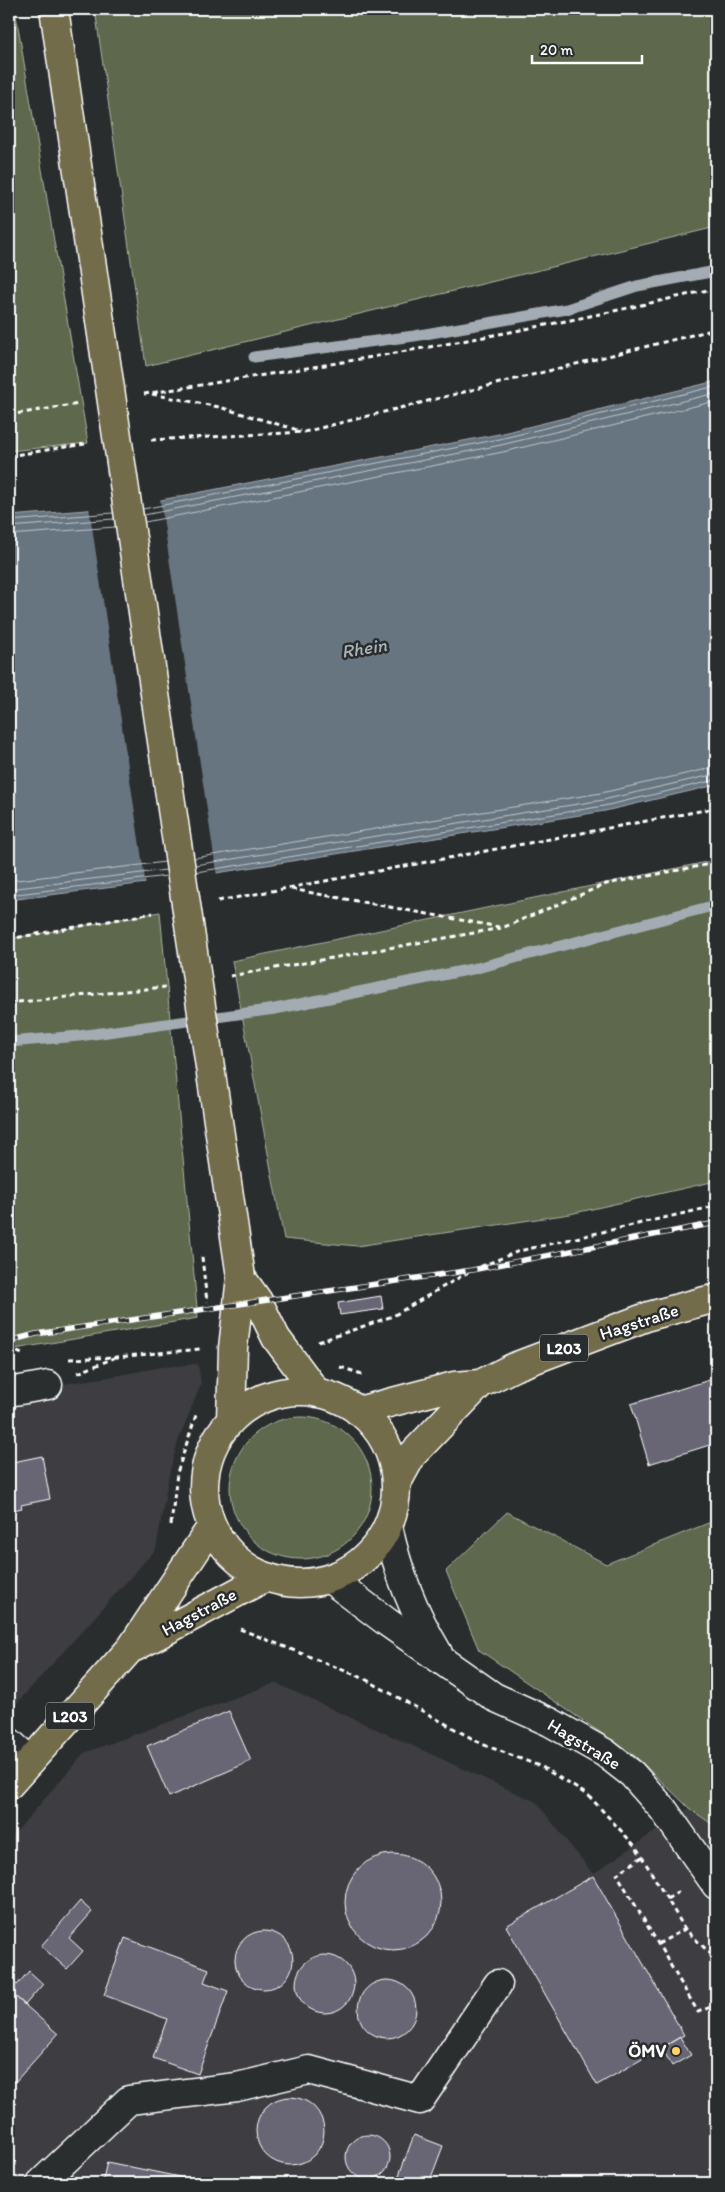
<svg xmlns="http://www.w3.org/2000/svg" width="725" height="2192" font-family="Itim,sans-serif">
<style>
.built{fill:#3c3e43}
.green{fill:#5d674e;stroke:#aeb3a6}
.water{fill:#667480;stroke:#a3acb3}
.pier{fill:#2a2d2e}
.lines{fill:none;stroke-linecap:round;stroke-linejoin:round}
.shore{stroke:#c2c7cc;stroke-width:1}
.stream{stroke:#a3acb3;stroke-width:11}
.building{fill:#676675;stroke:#fff}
.minor-casing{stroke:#fff;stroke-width:31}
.major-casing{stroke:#fff;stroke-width:31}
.path{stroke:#fff;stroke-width:3;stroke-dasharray:5 4;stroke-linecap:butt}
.minor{stroke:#2a2d2e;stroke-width:28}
.major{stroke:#736c4b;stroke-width:28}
.rail-casing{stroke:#fff;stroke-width:5.5}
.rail{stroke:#2a2d2e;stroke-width:4;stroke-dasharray:11;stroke-linecap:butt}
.major-bridge-casing{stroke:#fff;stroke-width:31;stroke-linecap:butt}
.path-bridge{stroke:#fff;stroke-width:3;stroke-dasharray:5 4;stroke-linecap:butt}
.major-bridge{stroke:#736c4b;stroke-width:28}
.poi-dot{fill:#ffd166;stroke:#2a2d2e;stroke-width:2}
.labels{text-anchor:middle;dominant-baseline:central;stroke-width:5;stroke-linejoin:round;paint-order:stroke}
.shield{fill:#2a2d2e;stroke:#bfc0c0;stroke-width:1}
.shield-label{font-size:16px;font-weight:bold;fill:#fff}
.street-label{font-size:18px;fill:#fff;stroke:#2a2d2e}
.poi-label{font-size:18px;font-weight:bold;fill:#fff;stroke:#2a2d2e;text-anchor:end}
.water-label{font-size:19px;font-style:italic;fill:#abb3b9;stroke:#2a2d2e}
</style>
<rect width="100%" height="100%" fill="#2a2d2e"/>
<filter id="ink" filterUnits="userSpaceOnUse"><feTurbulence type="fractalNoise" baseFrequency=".02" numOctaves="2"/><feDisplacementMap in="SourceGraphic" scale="10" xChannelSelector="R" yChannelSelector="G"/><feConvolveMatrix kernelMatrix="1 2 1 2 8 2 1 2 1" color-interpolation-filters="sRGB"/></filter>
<g filter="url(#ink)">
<path class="built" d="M198,1364L201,1384L178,1441L169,1474L156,1549L9,1712V1392L109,1377L162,1367Z
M275,1683L536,1802L593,1874L689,1808L716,1827V2183H9V1840L84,1753Z"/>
<path class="green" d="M9,9H15L88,443L9,451Z
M95,9H716V227L146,366Z
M716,860V1181L570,1214L357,1246L284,1239L232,961Z
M160,912L198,1318L9,1350V939Z
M230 1488a71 71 0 1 1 142 0a71 71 0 1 1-142 0Z
M507,1512L606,1564L716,1520V1827L689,1808L635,1756L479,1650L446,1571Z"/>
<path class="water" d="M716,381V785L605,811L179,879L9,900V516L125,507L499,434Z"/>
<path class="pier" d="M160,498L217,876L146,886L89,507L124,505Z"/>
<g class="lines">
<path class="shore" d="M143,509L500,439L716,386
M144,515L501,445L716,393
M9,521L113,513
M145,522L503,452L716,401
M9,527L114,519
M9,535L115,527
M194,858L601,793L716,767
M195,865L603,800L716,774
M196,872L604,806L716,780
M9,881L165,862
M9,889L166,870
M9,895L167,876"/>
<path class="stream" d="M254,357L414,336L567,309L637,286L716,271
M9,1042L79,1036L275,1009L477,968L716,905"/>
</g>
<path class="building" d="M381,1296L383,1309L340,1315L338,1303Z
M716,1378V1443L649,1464L631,1404Z
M9,1452H11L13,1462L42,1456L50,1499L21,1505L22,1508L9,1511Z
M229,1711L251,1761L169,1797L147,1746Z
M345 1902a48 48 0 1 1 96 0a48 48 0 1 1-96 0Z
M593,1876L684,2035L597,2085L506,1926Z
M80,1901L92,1912L69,1938L83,1951L67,1969L41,1946Z
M235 1960a29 29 0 1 1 58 0a29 29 0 1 1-58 0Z
M125,1938L209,1969L204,1982L228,1991L198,2074L153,2058L167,2019L104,1995Z
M296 1984a29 29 0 1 1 58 0a29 29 0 1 1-58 0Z
M29,1971L43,1984L25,2005L9,1991V1983L11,1980L17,1985Z
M358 2009a29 29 0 1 1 58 0a29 29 0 1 1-58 0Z
M9,1991L58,2034L15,2082L9,2077Z
M680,2037L691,2055L672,2066L662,2048Z
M256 2131a34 34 0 1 1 68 0a34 34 0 1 1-68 0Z
M346 2157a22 22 0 1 1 44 0a22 22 0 1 1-44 0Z
M414,2135L443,2146L429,2183H396Z
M107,2162L189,2179L188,2183H102Z
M553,2178L556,2183H544Z"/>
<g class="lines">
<defs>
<path id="minor" d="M9,1392L48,1385
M388,1526C397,1571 414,1613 438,1653
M330,1579L387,1622L494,1697L550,1722L605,1753L632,1774L663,1809L716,1885
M9,1742L30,1761
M41,2183L129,2100L237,2087L309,2070L420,2100L498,1984"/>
<path id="major" d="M241,1277L258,1301L276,1338L317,1393
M204 1487a96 96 0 1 1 192 0a96 96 0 1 1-192 0Z
M358,1411L454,1386L480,1384
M231,1420L233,1348L241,1277
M396,1484L412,1455L480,1384L514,1367L649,1316L716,1298
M135,1647L266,1577
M9,1785L131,1648L212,1526"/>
</defs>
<use href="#minor" class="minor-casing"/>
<use href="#major" class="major-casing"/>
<path class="path" d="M144,394C336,364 527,333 716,288
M152,394L219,407L301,431
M9,415L79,404
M151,440L304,432L716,329
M9,456L85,444
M291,889L499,927
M218,901L716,808
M9,939L153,913
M230,976L502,928L606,884L716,863
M9,1003L165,987
M318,1342L393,1316L472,1270L519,1251L716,1206
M9,1348L24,1355
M69,1359L117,1357L200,1349
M340,1367L362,1374
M78,1373L114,1358
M171,1525L177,1473L196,1415
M240,1629L363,1678L482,1744L542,1767L589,1796L636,1847L685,1929L713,1956L716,1963
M642,1857L617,1874L698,2012L716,2005
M667,1899L681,1890
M658,1944L685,1929"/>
<use href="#minor" class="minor"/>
<use href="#major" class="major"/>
<defs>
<path id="rail" d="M9,1341L36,1334L472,1270L716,1223"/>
</defs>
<use href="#rail" class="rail-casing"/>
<use href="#rail" class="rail"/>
<defs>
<path id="major-bridge" d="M54,9L241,1277"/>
</defs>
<use href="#major-bridge" class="major-bridge-casing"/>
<path class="path-bridge" d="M202,1257L207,1302"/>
<use href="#major-bridge" class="major-bridge"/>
</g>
</g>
<circle class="poi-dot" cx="676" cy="2051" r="5"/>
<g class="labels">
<g class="shield">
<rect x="540" y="1334.5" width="48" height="27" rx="4"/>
<rect x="46" y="1702.5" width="48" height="27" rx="4"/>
</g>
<g class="shield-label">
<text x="564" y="1348">L203</text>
<text x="70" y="1716">L203</text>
</g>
<g class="street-label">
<text transform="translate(639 1322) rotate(-18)">Hagstraße</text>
<text transform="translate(199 1612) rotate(-28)">Hagstraße</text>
<text transform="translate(584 1744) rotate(31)">Hagstraße</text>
</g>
<g class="poi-label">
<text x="666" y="2051">ÖMV</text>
</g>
<g class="water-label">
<text transform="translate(364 648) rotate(-9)">Rhein</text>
</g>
</g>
<rect width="725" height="2192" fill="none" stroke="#2a2d2e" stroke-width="30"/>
<rect x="15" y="15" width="695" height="2162" fill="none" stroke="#fff" stroke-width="2" filter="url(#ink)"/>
<path d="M532 55v8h110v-8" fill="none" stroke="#ffffff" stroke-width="2.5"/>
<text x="540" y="55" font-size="15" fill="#ffffff" stroke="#2a2d2e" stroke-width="4" paint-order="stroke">20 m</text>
</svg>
